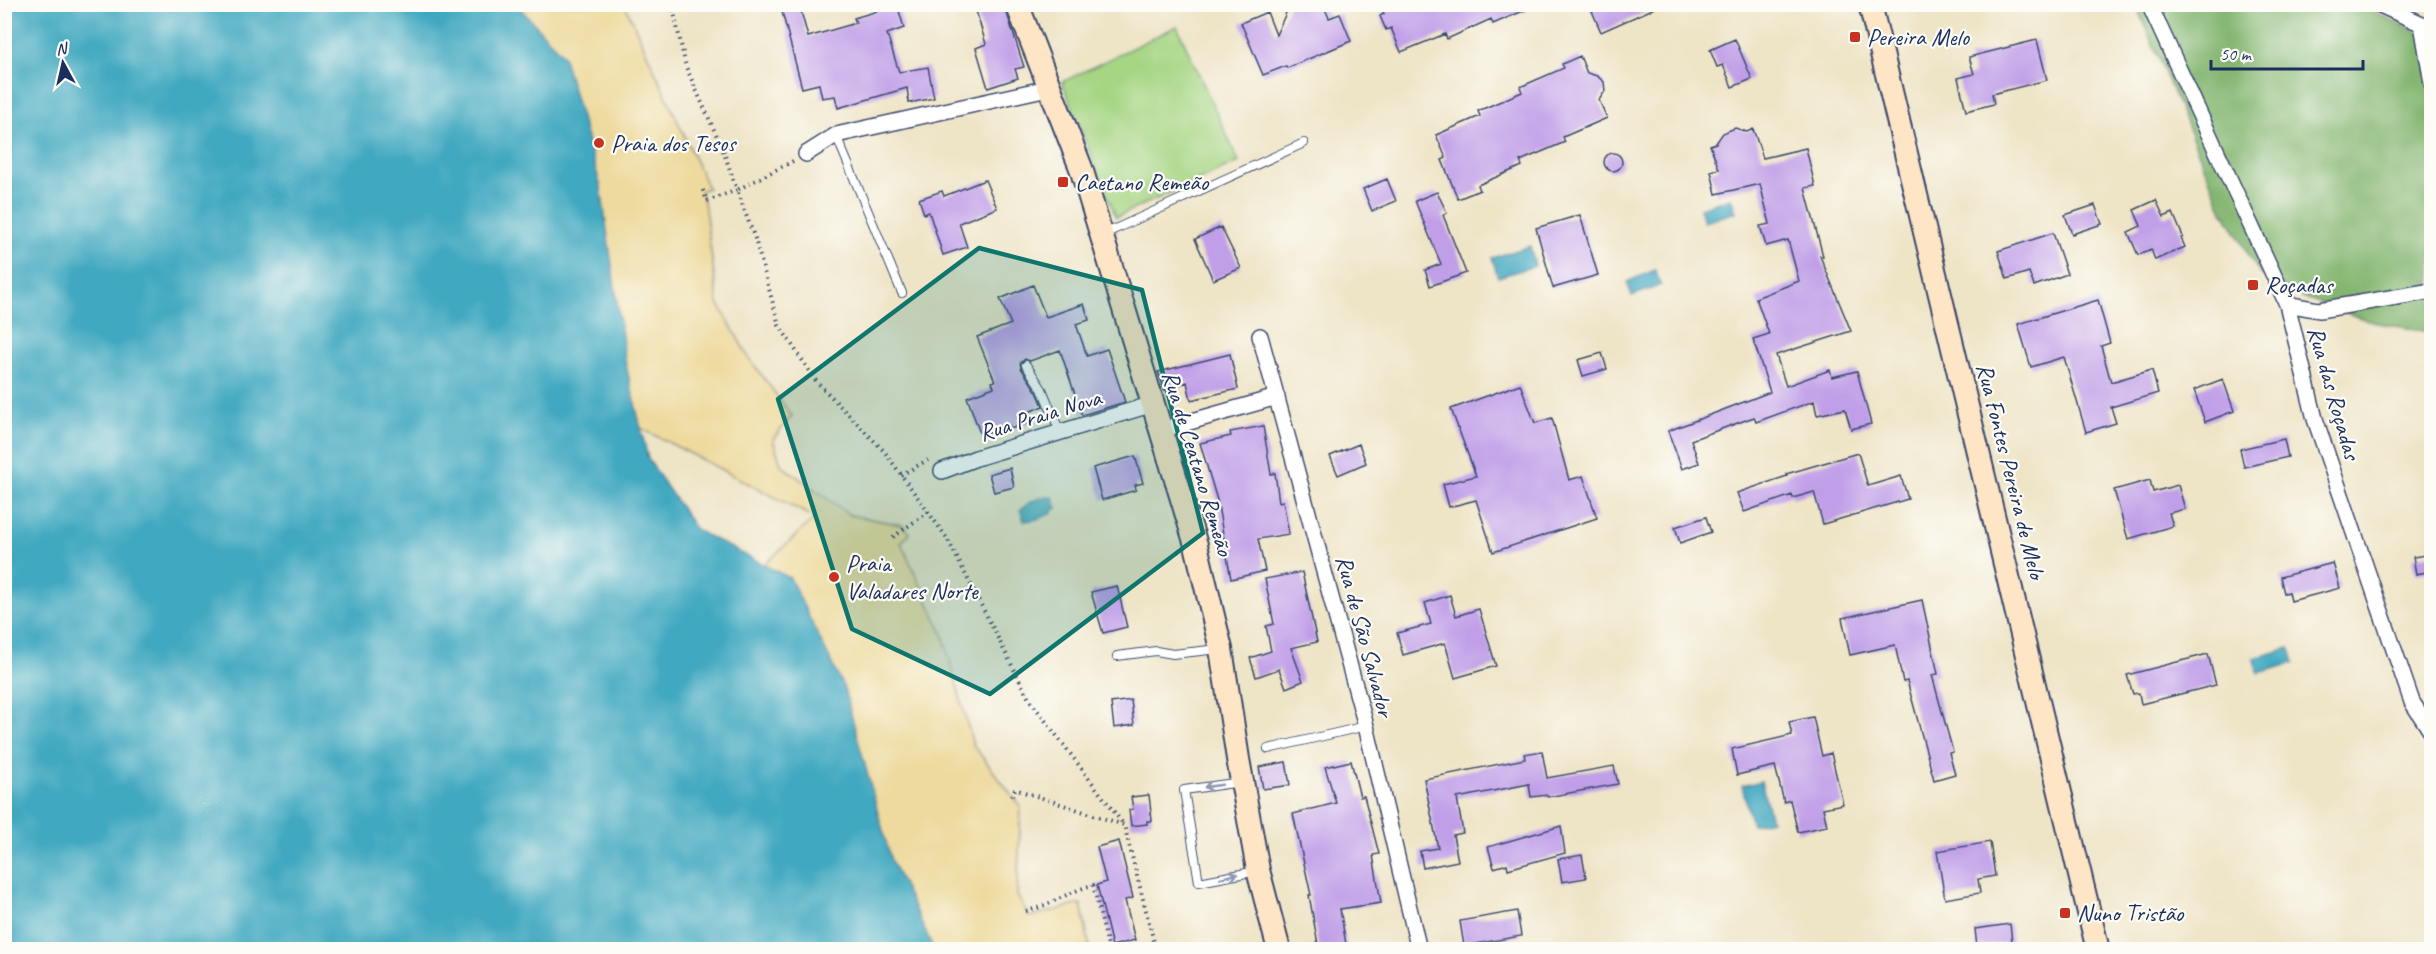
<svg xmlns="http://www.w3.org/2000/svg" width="2436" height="954" font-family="Caveat,sans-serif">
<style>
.green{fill:#a6d583;stroke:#608270;stroke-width:1.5}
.forest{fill:#84b671;stroke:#507268;stroke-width:1.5}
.sand{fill:#eeda9e;stroke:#84847e;stroke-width:1.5}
.water{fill:#40a8c0;stroke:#2e6c8f;stroke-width:1.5}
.building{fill:#c09fe8}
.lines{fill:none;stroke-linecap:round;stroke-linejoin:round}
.lane-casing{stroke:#3b4a6e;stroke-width:10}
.street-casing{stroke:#3b4a6e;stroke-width:18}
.secondary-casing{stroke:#3b4a6e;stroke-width:26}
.path{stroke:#3b4a6e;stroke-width:4;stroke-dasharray:1.5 4.5;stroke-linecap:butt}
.lane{stroke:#fff;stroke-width:8}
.street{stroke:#fff;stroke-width:15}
.secondary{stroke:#fee5c5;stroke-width:22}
.oneway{stroke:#8d97ae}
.marked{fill:#0f766e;fill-opacity:0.2;stroke:#0f766e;stroke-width:4.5;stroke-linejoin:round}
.poi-dot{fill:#c8321e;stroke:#fdfcf7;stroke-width:2}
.labels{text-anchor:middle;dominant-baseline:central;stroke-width:4.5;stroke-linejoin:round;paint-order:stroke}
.poi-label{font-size:24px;fill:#1b2f5e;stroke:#fdfcf7;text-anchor:start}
.street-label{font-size:24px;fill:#1b2f5e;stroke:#fdfcf7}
</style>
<rect width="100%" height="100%" fill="#fdfcf7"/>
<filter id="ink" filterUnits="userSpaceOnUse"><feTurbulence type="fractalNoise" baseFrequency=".0167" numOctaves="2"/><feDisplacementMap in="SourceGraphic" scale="12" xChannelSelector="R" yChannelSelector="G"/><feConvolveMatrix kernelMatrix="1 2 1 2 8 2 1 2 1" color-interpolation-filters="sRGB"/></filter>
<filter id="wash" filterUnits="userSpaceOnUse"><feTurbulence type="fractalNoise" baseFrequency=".008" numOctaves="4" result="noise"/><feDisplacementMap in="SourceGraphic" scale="24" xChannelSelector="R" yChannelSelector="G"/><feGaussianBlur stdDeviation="1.35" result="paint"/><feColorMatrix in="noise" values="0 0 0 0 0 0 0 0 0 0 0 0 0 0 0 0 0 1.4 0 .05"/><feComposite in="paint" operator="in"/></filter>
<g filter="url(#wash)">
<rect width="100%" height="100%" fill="#eee4c6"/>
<path class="green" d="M1177,26L1239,162L1116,217L1062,82Z"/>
<path class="forest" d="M2136,5H2360L2415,31L2431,36V332L2372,322L2303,297L2260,274L2223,211Z"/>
<path class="sand" d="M466,5H625L708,188L700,191L704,202L718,303L749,358L792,416L773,439L781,465L850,515L902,525L910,533L901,543L943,634L973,745L1021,807L1017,895L1029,917L1081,904L1090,949H898L713,612L815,518L592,403Z"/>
<path class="water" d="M5,4L517,5L563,55L601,187L626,365L648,459L696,530L790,578L844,688L891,860L934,949H5Z
M1731,198L1736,212L1704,222L1700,208Z
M1530,246L1535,266L1498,277L1492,258Z
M1655,270L1661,285L1632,296L1627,282Z
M1042,497H1053L1057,508C1047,517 1038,520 1024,521L1020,510L1030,502Z
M2290,648L2294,663L2258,673L2254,658Z
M1761,781L1771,820L1752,825L1742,786Z"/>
<g id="blocks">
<path class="building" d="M780,4H799L808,37L856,23L854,18L881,10L879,4H897L904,28L887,34L899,72L928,67L934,98L909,103L907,88L838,108L835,96L822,98L819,84L802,88Z
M974,4H1004L1024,67L1015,69L1018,78L988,88L976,48L986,44Z
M1290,4H1323L1329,18L1340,14L1351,41L1287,68L1286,66L1263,75L1241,23L1267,12L1276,35Z
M1380,4H1539L1493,24L1491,19L1447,39L1445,34L1401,52L1391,28L1386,30L1380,16L1384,14Z
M1589,4H1664L1601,32Z
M1735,39L1752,79L1732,87L1723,65L1717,67L1710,50Z
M2037,40L2047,80L1992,94L1994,104L1966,111L1958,78L1974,74L1969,57Z
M1580,56L1587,73L1597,76L1604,82L1605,91L1599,100L1607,118L1563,137L1565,142L1520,161L1522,166L1478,185L1480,190L1458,199L1442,160L1446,158L1436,135L1480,116L1478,111L1522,92L1520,87L1564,68L1562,64Z
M1735,128L1747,132L1753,129L1763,158L1806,148L1815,186L1805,188L1823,256H1820L1851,331L1776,355L1786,386L1830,370L1832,377L1857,371L1871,424L1851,429L1845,409L1817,415L1814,401L1756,422L1754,417L1691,440L1699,463L1682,469L1668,431L1770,392L1753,339L1769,334L1756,298L1799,281L1788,240L1766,246L1760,226L1770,224L1760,184L1716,194L1711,171L1719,169L1710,145L1716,143L1723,133Z
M1604 162a9 9 0 1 1 18 0a9 9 0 1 1-18 0Z
M1387,179L1396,201L1372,211L1363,189Z
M985,180L997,208L959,223L967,247L943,255L929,212L924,214L919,199L942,191L944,196Z
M1437,192L1447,213L1443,215L1466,273L1430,286L1425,270L1441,264L1415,201Z
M2156,200L2164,217L2173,213L2183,237L2181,238L2185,247L2155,260L2151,249L2138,255L2128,232L2141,226L2134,210Z
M2095,205L2102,224L2072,234L2065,215Z
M1580,215L1598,275L1553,288L1536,228Z
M1221,227L1241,268L1213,280L1195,239Z
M2053,233L2067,274L2034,286L2029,272L2007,279L1998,251Z
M1033,285L1046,317L1084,304L1089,320L1076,324L1087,356L1107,349L1125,402L1082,415L1060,350L1030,361L1025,359L1020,363L1021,368L1037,392L1043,406L1024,414L1028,423L1010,429L1009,425L981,436L967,397L994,387L992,382L995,381L977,337L1011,324L1000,299Z
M2098,300L2110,343L2101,346L2111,382L2152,370L2158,393L2111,407L2116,423L2086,432L2064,357L2031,367L2018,324Z
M1602,353L1607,369L1583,376L1578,360Z
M1230,354L1238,389L1191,400L1187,382L1165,390L1158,372Z
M2223,379L2234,411L2205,422L2194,390Z
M1520,384L1535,423L1552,418L1569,480L1583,476L1597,518L1493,552L1476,500L1449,507L1443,484L1476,476L1451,409Z
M1263,426L1271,474L1275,473L1279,502L1283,501L1289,534L1258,539L1265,571L1231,579L1217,500L1200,443L1231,436L1230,432Z
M2284,439L2288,457L2244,467L2240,449Z
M1359,444L1366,463L1338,475L1330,456Z
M1858,453L1868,486L1901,476L1908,499L1823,524L1814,492L1793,498L1792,495L1744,512L1737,493L1787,476L1786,474Z
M1135,456L1143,483L1135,485L1136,490L1102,500L1093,468Z
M1010,468L1014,487L994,492L989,474Z
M2150,480L2153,492L2178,485L2185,509L2169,513L2173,526L2128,539L2114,490Z
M1706,517L1711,532L1680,543L1675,527Z
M2432,554V571L2416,574L2413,557Z
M2333,563L2340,588L2291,601L2289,592L2284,593L2280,577Z
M1302,572L1317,642L1291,648L1303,681L1286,688L1279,669L1256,677L1250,658L1271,651L1266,626L1274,624L1265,579Z
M1117,586L1127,627L1103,633L1091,592Z
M1450,595L1456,616L1479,609L1496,666L1455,678L1445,643L1403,655L1397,633L1431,624L1425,603Z
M1922,600L1938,674L1932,675L1953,752L1949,753L1955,774L1934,780L1907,681L1903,682L1895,645L1850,655L1842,618Z
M2208,654L2216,685L2141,704L2139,693L2133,694L2127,675Z
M1131,700L1134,725L1114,728L1111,703Z
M1813,717L1822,756L1831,753L1843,804L1823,808L1827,826L1798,832L1790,800L1784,802L1775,766L1737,775L1732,749L1792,735L1789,722Z
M1542,751L1547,778L1614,766L1618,784L1548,797L1547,795L1531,797L1529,784L1457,798L1463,833L1453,835L1458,861L1423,868L1420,851L1438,848L1424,779L1525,759L1524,754Z
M1351,761L1360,797L1364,796L1379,854L1373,855L1381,903L1340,909L1347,950H1319L1309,895H1311L1293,814L1336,803L1325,767Z
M1286,762L1290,785L1263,789L1259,767Z
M1149,795L1152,821H1147V824L1131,826L1129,810L1133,809L1131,797Z
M1561,826L1565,853L1508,869L1507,864L1494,868L1488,847Z
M1119,841L1133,898L1125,900L1135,940L1112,946L1097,885L1106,882L1097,847Z
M1990,842L1995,876L1978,879L1980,893L1945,899L1937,851Z
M1582,855L1586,878L1562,882L1558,859Z
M1517,911L1521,936L1464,946L1460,921Z
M2010,924L2012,942L1977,947L1975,929Z"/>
</g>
</g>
<g filter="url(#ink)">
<use href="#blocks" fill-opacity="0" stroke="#3b4a6e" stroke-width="1.5"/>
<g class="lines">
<defs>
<path id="lane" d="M836,135L902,293
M1102,235L1304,143
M1026,365L1042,389L1060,432
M1117,656L1156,651L1173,654L1219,649
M1268,749L1366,726
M1241,782L1184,790L1199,882L1257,871"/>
<path id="street" d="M2149,4L2287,304L2315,419L2412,702L2432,733
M2378,4L2422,24L2430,25
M2422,24L2432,83
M806,154L836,135L1048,88
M2287,304L2319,310L2432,291
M1260,336L1366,726L1419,950
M1161,430L1277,397
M942,471L976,458L1153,404"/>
<path id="secondary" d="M1017,4L1081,168L1196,545L1221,649L1238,759L1258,870L1279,950
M1870,4L2098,950"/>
</defs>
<use href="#lane" class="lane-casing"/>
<use href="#street" class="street-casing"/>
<use href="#secondary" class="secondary-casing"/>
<path class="path" d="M672,4L686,67L723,150L737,190L707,201L702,188
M793,161L737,190L755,239L779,325L816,381L884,451L947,538L1029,699L1124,825
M901,475L928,460
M893,537L928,512
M1012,796L1015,789L1124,825L1156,950
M1026,911C1050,906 1069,891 1093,885L1109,950
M1122,950L1153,942"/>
<use href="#lane" class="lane"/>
<use href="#street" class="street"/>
<use href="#secondary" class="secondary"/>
</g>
<defs><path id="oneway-shaft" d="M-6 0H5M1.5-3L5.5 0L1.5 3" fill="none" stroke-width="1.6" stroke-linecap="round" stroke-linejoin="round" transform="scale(1.5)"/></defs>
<g class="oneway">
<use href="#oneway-shaft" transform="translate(1213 786) rotate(172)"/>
<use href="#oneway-shaft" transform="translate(1229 876) rotate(-12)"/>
</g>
</g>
<path class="marked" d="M979,248L1142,290L1203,533L990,694L852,629L778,399Z"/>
<g class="poi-dot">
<rect x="1849" y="31" width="12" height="12" rx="3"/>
<circle cx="599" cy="143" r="6"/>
<rect x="1057" y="176" width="12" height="12" rx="3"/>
<rect x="2247" y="279" width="12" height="12" rx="3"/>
<circle cx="834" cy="577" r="6"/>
<rect x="2059" y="907" width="12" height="12" rx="3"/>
</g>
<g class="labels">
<g class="poi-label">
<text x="1867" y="37">Pereira Melo</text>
<text x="611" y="143">Praia dos Tesos</text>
<text x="1075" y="182">Caetano Remeão</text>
<text x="2265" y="285">Roçadas</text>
<text x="846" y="563">Praia<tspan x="846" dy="28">Valadares Norte</tspan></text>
<text x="2077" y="913">Nuno Tristão</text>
</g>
<g class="street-label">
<text transform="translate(2334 393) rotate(74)">Rua das Roçadas</text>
<text transform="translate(1040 415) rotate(-17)">Rua Praia Nova</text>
<text transform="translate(1198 463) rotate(73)">Rua de Ceatano Remeão</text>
<text transform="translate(2011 471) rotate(76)">Rua Fontes Pereira de Melo</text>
<text transform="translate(1365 636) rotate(75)">Rua de São Salvador</text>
</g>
</g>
<rect width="2436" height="954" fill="none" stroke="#fdfcf7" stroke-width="24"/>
<g transform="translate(63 63) rotate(352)" stroke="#fdfcf7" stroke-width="4.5" paint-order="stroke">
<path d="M0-4.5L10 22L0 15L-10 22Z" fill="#1b2f5e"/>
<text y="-9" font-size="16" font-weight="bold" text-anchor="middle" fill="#1b2f5e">N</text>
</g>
<path d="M2211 60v9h152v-9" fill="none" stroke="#1b2f5e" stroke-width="3"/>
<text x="2220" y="60" font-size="18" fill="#1b2f5e" stroke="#fdfcf7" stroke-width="4.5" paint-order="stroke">50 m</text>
</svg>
